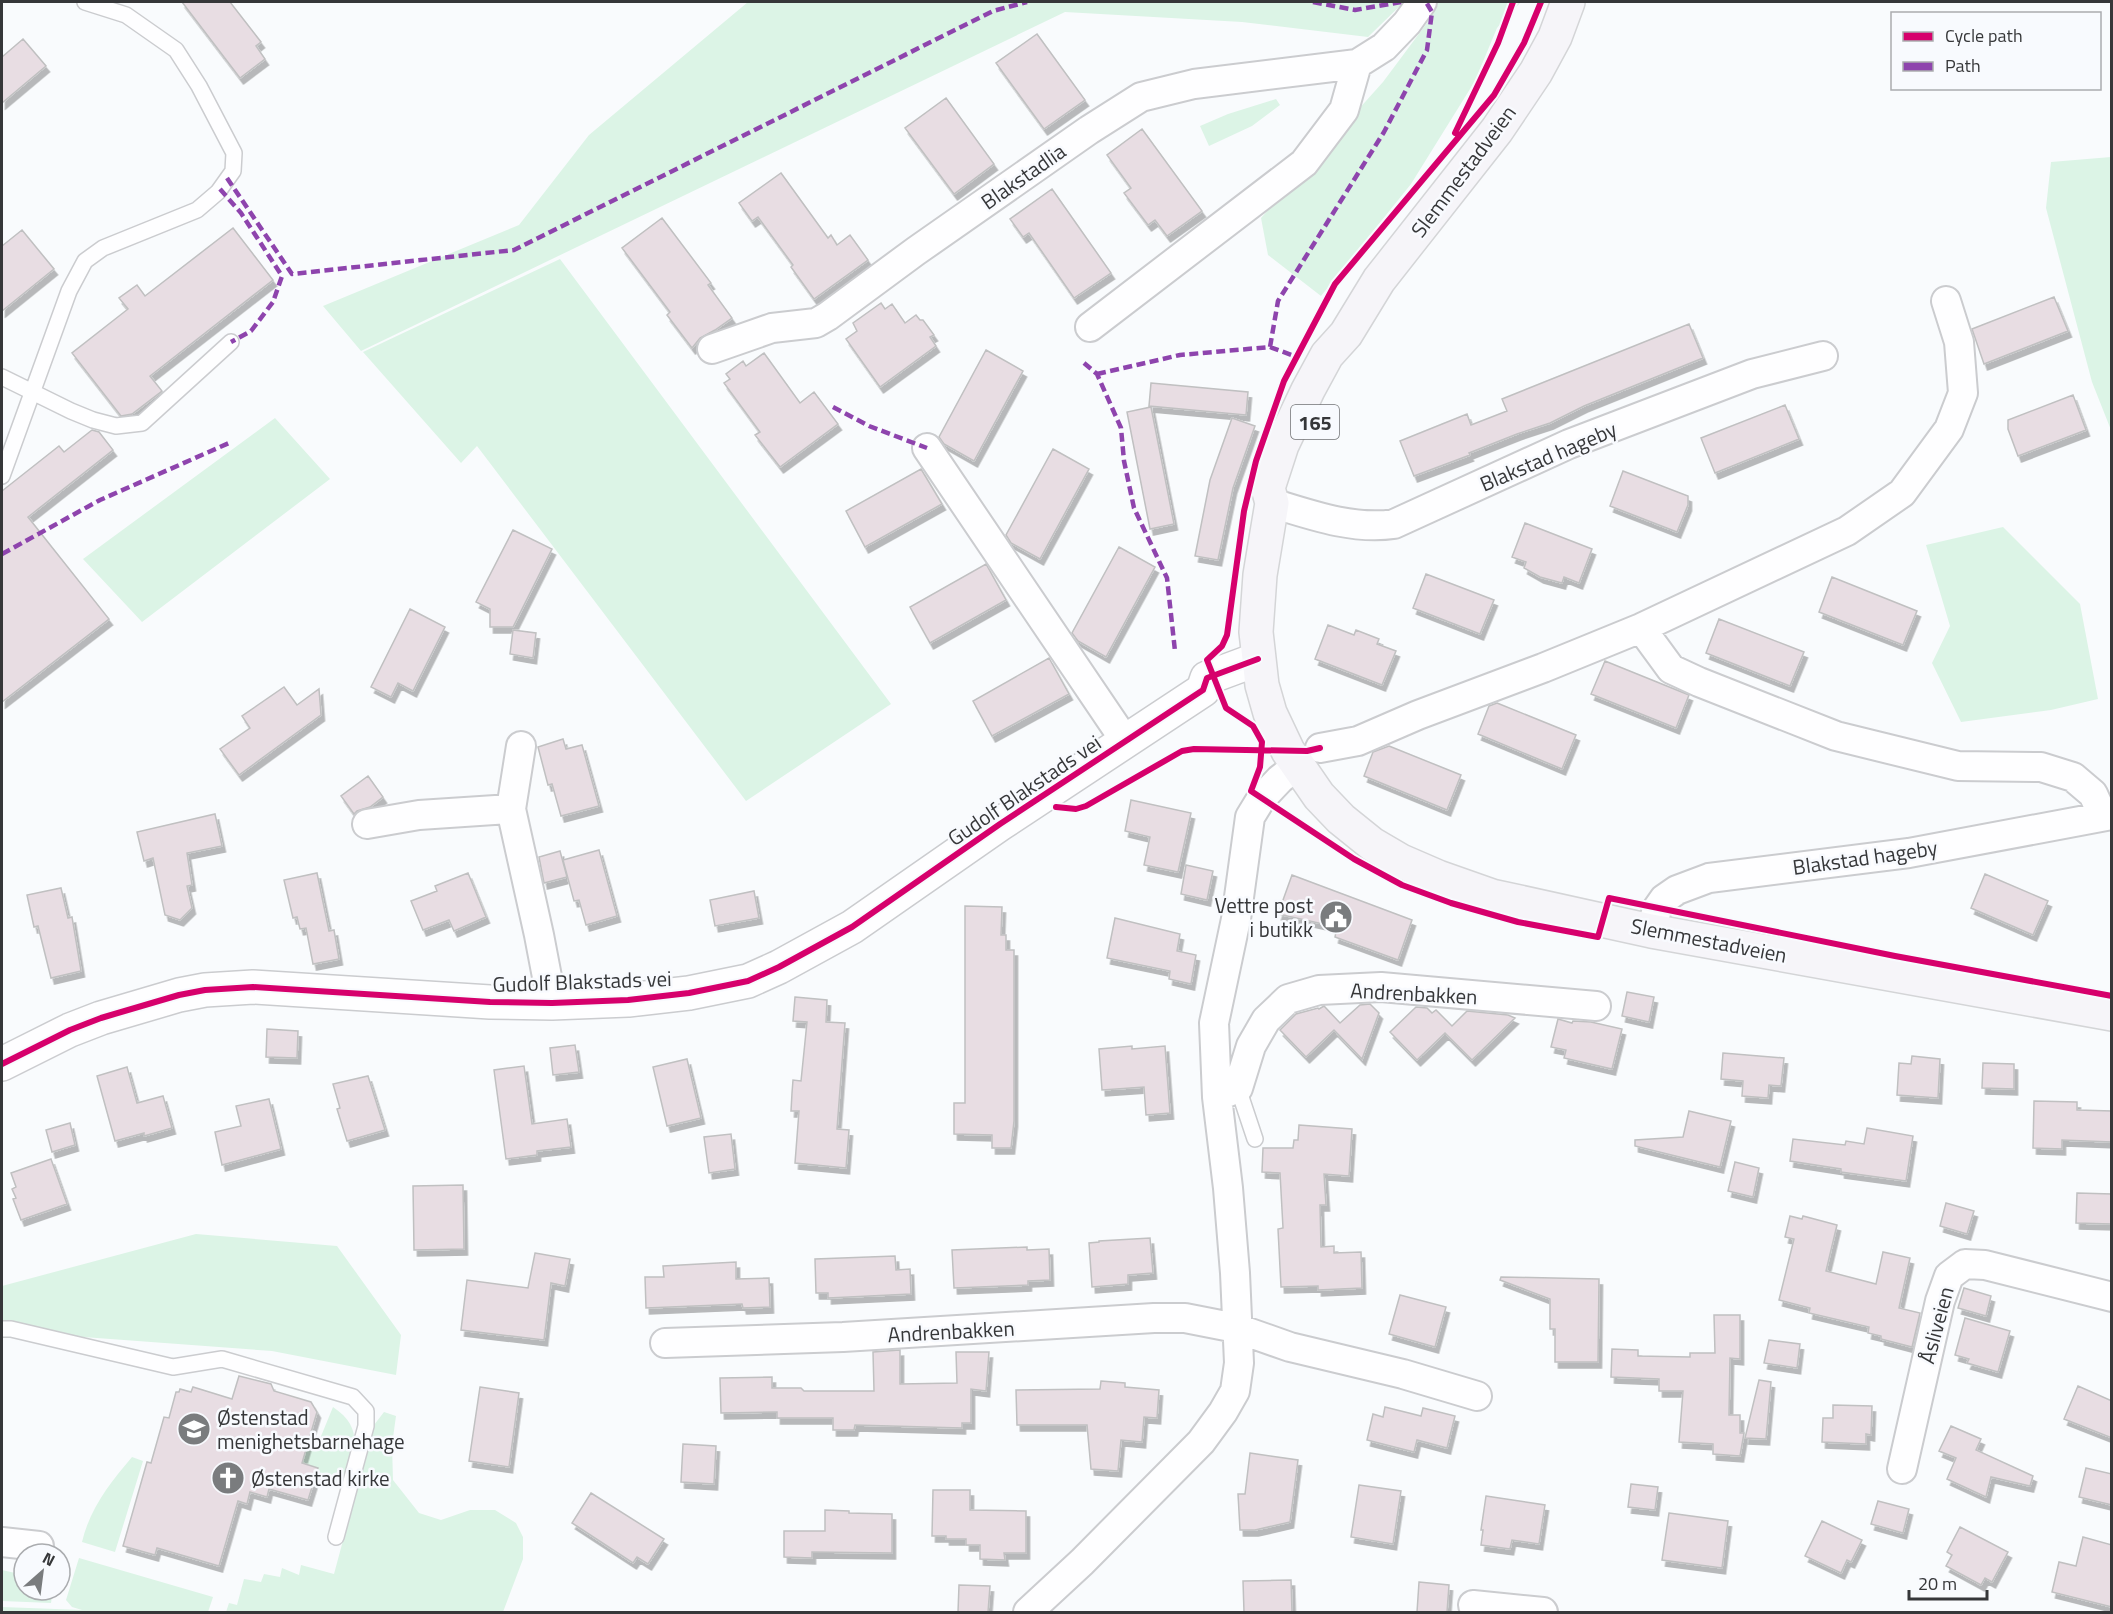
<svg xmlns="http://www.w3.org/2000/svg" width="2113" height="1614" font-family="'Titillium Web',sans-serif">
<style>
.green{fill:#dcf4e6}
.building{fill:#e8dde3;stroke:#c0c0c1;stroke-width:1.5;filter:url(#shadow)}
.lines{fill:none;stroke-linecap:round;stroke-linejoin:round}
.service-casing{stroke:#cbcccf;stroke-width:18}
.minor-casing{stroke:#cbcccf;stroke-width:32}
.tertiary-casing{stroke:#cbcccf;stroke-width:36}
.primary-casing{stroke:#d4d5d7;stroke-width:36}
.service{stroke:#fefeff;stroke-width:15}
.minor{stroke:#fefeff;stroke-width:28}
.tertiary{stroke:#fefeff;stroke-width:33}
.primary{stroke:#f6f5f9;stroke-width:33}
.quiet{stroke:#8e44ad;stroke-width:4.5;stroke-dasharray:9 4.5;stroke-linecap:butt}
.cycleway-casing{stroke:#f8fafe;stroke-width:10}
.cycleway{stroke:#d6006c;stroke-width:6}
.labels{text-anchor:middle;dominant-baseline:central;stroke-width:5;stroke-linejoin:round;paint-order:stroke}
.shield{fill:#f8fafe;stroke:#707274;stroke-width:1.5}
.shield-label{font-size:20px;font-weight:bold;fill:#363739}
.street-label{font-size:21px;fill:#363739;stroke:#f8fafe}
.poi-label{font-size:21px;fill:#363739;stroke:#f8fafe;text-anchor:start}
</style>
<defs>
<filter id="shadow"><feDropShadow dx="3.5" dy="6" stdDeviation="0" flood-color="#0004"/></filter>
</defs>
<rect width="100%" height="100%" fill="#f9fbfd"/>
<path class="green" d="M748,2H1404L1368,37L1242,22L1065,12L361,351L323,306L519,225L589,135Z
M1435,2H1521L1497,28L1475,81L1411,184L1321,296L1268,255L1261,218L1383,82L1427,23Z
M1276,99L1280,105L1252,126L1209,146L1200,126L1228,114Z
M2111,157H2112L2111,430L2092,382L2046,208L2051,162Z
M560,259L891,704L746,801L477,446L461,463L363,352Z
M275,418L330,479L142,622L83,559Z
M2003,527L2080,604L2098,699L2051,710L1961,722L1932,663L1950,626L1926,545Z
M196,1234L337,1246L401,1335L396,1375L272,1351L2,1331V1286Z
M333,1407C366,1429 353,1452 346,1484L314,1476L302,1464L308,1445L317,1446Z
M384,1412L396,1416L392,1445L393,1480L419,1513L441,1520L470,1510H495L516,1523L523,1537V1559L503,1612H226L229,1603L237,1605L244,1579L261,1582L264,1574L280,1577L282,1568L299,1575L301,1565L334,1574L374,1425Z
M132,1457L143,1461L115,1552L82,1542C90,1508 110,1483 132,1457Z
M79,1558L213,1597L208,1612H2V1607L82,1610L72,1607L66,1600Z
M2,1570L24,1575V1590H53L51,1603L2,1601Z"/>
<path class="building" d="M182,2H230L261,42L256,46L265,59L240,78Z
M1037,34L1085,100L1044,129L996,63Z
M23,39L46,66L2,103V57Z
M946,98L994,164L954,194L905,128Z
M1142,129L1202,211L1167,236L1155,220L1148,225L1124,193L1131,188L1107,155Z
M781,173L828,238L831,235L837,245L850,235L868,260L814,299L791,267L793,265L758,217L752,221L739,203Z
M1052,189L1111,273L1074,298L1029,233L1023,237L1010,219Z
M662,218L711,283L708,285L732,318L715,330L700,338L692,348L667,315L670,312L622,248Z
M233,228L273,280L150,376L162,391L132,414L121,416L72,353L128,309L119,298L137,285L145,296Z
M22,230L54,269L2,311V246Z
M2054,297L2068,331L1984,364L1972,329Z
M881,303L885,309L892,304L905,323L916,315L920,320H923L934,335L930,337L936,346L880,387L846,339L857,331L853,323Z
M1689,324L1703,358L1584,406L1550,423L1517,434L1469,453L1470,455L1414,476L1400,441L1467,414L1471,425L1507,411L1502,399Z
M986,350L1023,371L974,461L944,444L939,437Z
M764,353L800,403L814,392L838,424L780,467L755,435L760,432L724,383L730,379L726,374L743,361L746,366Z
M1151,383L1248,392L1246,415L1149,406Z
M2073,395L2086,430L2018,456L2008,429V420Z
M1785,405L1799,439L1715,473L1701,438Z
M1151,407L1174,524L1150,529L1127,412Z
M1232,418L1255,426L1233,488L1218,560L1195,556L1210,480Z
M92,430L99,432L113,450L28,517L109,619L2,702V491L59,446L64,452Z
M1053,449L1089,469L1040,559L1011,543L1006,535Z
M921,469L942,504L865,547L846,511Z
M1623,471L1688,496V505L1677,532L1610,506Z
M1525,523L1592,549L1579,583L1564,577L1562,583L1540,577L1524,568L1526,562L1512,557Z
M513,530L552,549L513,627H490V609L476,602Z
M1119,547L1155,567L1106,657L1078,641L1072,633Z
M986,564L1006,600L930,643L910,607Z
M1426,574L1494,600L1480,634L1413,608Z
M1832,577L1917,611L1903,645L1819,612Z
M410,609L445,627L413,691L398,683L391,697L371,687Z
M1719,619L1804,652L1790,686L1706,653Z
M1328,625L1354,635L1356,630L1379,639L1377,644L1396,651L1382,685L1315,659Z
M513,630L536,633L533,658L510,654Z
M1049,658L1069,694L992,736L973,701Z
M1605,661L1689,695L1676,728L1591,694Z
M284,687L297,705L319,689L321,715L239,775L220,749L250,728L242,716Z
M1497,703L1576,735L1562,769L1478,734L1489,706Z
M563,739L566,749L582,745L599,806L561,816L552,784L548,785L538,747Z
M1389,746L1461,775L1447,810L1364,776L1373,752Z
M368,776L383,797L370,807L357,811L354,814L341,796Z
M1131,800L1191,813L1178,872L1144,865L1150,837L1125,831Z
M215,814L222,846L187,853L192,885L187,886L192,908L180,920L165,915L153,858L144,861L137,832Z
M599,850L617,916L586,925L579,900L574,901L563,860Z
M560,851L567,877L544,883L539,857Z
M1186,865L1213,871L1207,900L1181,894Z
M317,873L329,931L334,930L339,959L313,964L306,928L300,929L297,917L293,918L284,880Z
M468,873L486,917L454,931L449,920L423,930L411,901L437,891L435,886Z
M1985,874L2048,901L2033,935L1971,908Z
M1292,875L1412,920L1398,960L1335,937L1337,927L1278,914Z
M61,888L68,918L72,917L81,971L51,978L38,926L34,927L27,895Z
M754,891L759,918L715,926L710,900Z
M965,906L1002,907L1001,935H1006V950H1014V1121L1011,1148H992V1135L954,1134V1103H965Z
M1115,918L1180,934L1177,951L1196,955L1191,984L1169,979L1170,971L1107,958Z
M1627,992L1654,997L1649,1022L1622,1016Z
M795,997L827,1000L826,1022L845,1023L837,1129L849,1130L846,1168L795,1163L799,1111H791L792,1093L793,1080L801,1081L807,1022L793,1021Z
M1370,1004L1379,1013L1362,1059L1334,1030L1306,1057L1280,1030L1296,1014L1318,1008L1319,1009L1324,1006L1340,1023L1360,1005Z
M1416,1007L1427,1008L1432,1013L1436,1010L1452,1026L1467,1011L1508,1015L1515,1018L1472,1060L1445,1033L1417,1060L1390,1032Z
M1558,1019L1572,1023L1573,1021L1591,1022L1622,1029L1612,1069L1564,1058L1566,1050L1551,1047Z
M267,1029L298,1031L297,1058L266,1057Z
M575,1045L579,1072L553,1075L550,1048Z
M1132,1046V1049L1165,1046L1170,1113L1146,1115L1144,1087L1102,1090L1099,1049Z
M1723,1053L1784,1058L1781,1086L1769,1085L1768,1098L1742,1096L1743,1081L1721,1079Z
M1912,1056L1940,1059L1938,1098L1897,1095L1899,1063L1911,1064Z
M687,1059L701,1118L667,1126L653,1067Z
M1983,1063L2014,1064V1089L1982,1088Z
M524,1066L532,1124L567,1119L571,1147L537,1151V1155L506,1159L494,1070Z
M127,1067L137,1103L163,1096L172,1128L144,1136V1133L115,1141L97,1076Z
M368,1076L385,1130L347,1141L337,1109L340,1108L333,1084Z
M269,1099L281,1149L222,1165L215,1132L241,1126L236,1106Z
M2034,1101L2077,1102V1110L2112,1111V1142L2062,1140V1149L2033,1148Z
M1689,1111L1731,1121L1720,1167L1635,1146V1140L1683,1137Z
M70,1123L75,1145L52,1152L46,1130Z
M1299,1125L1352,1129L1349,1176L1324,1174L1326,1205H1320L1321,1247L1334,1246V1253L1361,1252L1362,1288L1318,1290V1286L1281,1287L1278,1229L1283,1228L1280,1173L1262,1172L1263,1148H1293L1294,1140H1298Z
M1867,1128L1913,1136L1906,1181L1841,1172V1169L1790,1161L1793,1139L1845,1145L1846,1141L1864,1144Z
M731,1134L735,1169L709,1173L704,1137Z
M51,1159L67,1204L21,1220L13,1199L16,1198L12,1189L16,1187L11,1173Z
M1735,1162L1759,1168L1753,1197L1728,1191Z
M463,1185L464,1249L414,1250L413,1186Z
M2077,1193L2112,1194V1224L2076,1223Z
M1946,1203L1974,1211L1967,1234L1940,1226Z
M1790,1216L1802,1219L1803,1216L1837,1225L1826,1271L1876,1284L1883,1252L1910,1258L1899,1308L1920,1313L1912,1347L1881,1339V1336L1868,1333L1869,1327L1809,1313L1810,1308L1779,1300L1794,1239L1785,1237Z
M1150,1238L1153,1273L1128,1275V1284L1092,1287L1089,1243L1099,1242V1241Z
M1027,1247V1250L1049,1249L1050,1280L1028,1281V1285L954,1288L952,1250Z
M535,1253L570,1259L565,1286L551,1283L544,1340L461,1330L467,1280L528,1288Z
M895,1256L896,1270L910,1269L911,1294L828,1298V1293H816L815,1259Z
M736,1262V1279L769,1278L770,1307L743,1308L742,1304L646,1308L645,1277H664L663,1266Z
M1501,1277L1599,1279L1598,1362H1555V1329H1550V1299L1500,1280Z
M1964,1288L1991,1296L1986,1316L1958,1308Z
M1400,1295L1446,1307L1435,1347L1389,1334Z
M1714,1315H1740V1359L1730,1358L1729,1415H1740V1433H1744L1740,1456L1713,1454V1444L1679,1442L1683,1391H1659V1379L1611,1377L1612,1349L1638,1350V1356L1690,1357V1353H1715Z
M1965,1318L2010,1331L1998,1372L1967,1363L1969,1359L1955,1355Z
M1769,1340L1800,1344L1797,1368L1764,1363Z
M900,1350V1384L957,1383L956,1352H989L986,1391L971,1389V1423H962V1428L855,1425L854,1430H833V1418H777V1412L721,1413L720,1378L772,1377V1388H801L804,1391H874L873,1352Z
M239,1376L271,1384L274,1391L311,1402L317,1412L302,1463L318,1468L308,1500L269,1489L267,1497L250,1492L247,1504L238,1501L219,1566L157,1548L155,1555L123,1546L147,1462L151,1463L164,1417L169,1418L176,1392H179L180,1389L191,1392L193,1387L232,1399Z
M1759,1380L1771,1382L1766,1439L1745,1438Z
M1101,1381L1125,1383V1387L1159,1390L1157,1418L1144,1417L1142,1442L1121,1440L1118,1471L1091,1469L1087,1425H1017L1016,1390L1100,1389Z
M2078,1386L2112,1401V1438L2064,1419Z
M480,1387L519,1393L509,1467L469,1461Z
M1833,1405L1872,1406L1871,1435L1866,1434V1444L1822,1442L1823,1418H1833Z
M1385,1407L1421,1416L1423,1408L1455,1416L1447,1448L1417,1440L1414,1452L1367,1440L1373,1414L1383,1417Z
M1951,1426L1981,1439L1976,1450L2033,1476L2030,1486L1991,1477L1986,1497L1947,1479L1956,1458L1939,1451Z
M683,1444L716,1446L714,1484L681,1482Z
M1250,1453L1298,1460L1290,1522L1255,1530H1240L1238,1494H1245Z
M2086,1468L2112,1474V1505L2079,1497Z
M1631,1484L1658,1487L1655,1510L1628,1507Z
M1359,1485L1401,1491L1393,1544L1351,1537Z
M933,1490H970V1510L1026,1511V1553H1004L1005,1560L980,1559V1545H966V1539H946V1536H932Z
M591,1493L664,1539L648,1564L637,1557L633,1563L572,1523Z
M1486,1496L1545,1505L1539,1544L1512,1540L1510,1549L1481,1545L1483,1530H1481Z
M1878,1501L1909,1509L1903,1533L1871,1524Z
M825,1510L849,1511V1513L892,1514V1553L812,1552V1558L784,1557V1531H825Z
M1669,1513L1728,1521L1722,1568L1662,1560Z
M1822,1521L1862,1540L1851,1562L1847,1560L1841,1573L1805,1556Z
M1960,1527L2008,1552L1992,1582L1985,1578L1981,1585L1946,1566L1952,1555L1947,1552Z
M2083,1537L2112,1545V1607L2052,1592L2059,1562L2076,1566Z
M1291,1580L1292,1612H1244L1243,1581Z
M1419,1582L1449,1585L1447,1612H1417Z
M959,1585L990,1586L988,1612H958Z"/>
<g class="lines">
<defs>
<path id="service" d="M2,377L71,411L93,420L116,426L142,423L231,342
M2,476L69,291L85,261L103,248L197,210L218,192L233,171L234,153L199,86L176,50L126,15L85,2
M1238,1088L1255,1139
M2,1329H11L173,1367L222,1359L353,1397L366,1411V1426L336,1537"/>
<path id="minor" d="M1090,327L1304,163L1344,110L1357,64
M712,349L772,328L816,323L828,316L916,251L1089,130L1141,97L1194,84L1357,64L1384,47L1407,23L1422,2
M927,448L1126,742
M1272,503C1311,515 1353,530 1394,524L1569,444L1752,374L1823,356
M1641,628L1671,669L1699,682L1836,736L1958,766L2041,767L2073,777L2093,794L2103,816
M521,746L511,809L539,935L552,1003
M1320,748L1358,741L1418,715L1543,668L1641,628L1847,531L1902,493L1949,429L1963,393L1959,342L1946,301
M367,824L419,815L511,809
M1651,931L1657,909L1664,899L1677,890L1709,878L1909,853L2112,815
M1217,1097L1238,1088L1251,1046L1266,1020L1288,999L1319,990L1381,987L1596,1006
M665,1343L843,1337L1154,1318H1185L1236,1328L1290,1347L1403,1374L1477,1396
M1902,1469L1940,1301L1949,1276L1965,1264L1985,1265L2112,1297
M2,1542L39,1546
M1473,1605L1543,1612
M1028,1612L1082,1562L1201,1442L1223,1412L1235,1391L1239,1363L1235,1273L1228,1188L1217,1097L1214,1023L1236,919L1250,817L1261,799L1280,779L1297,766"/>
<path id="tertiary" d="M2,1064L70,1030L101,1018L179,995L205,990L253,987L490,1002L552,1003L628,1000L689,993L748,981L779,967L852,927L1000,824L1203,690L1207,678L1258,659"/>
<path id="primary" d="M1568,2L1555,37L1536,72L1497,130L1379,280L1346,334L1327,355L1308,390L1282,445L1268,488L1272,503L1260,575L1256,632L1262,685L1270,713L1288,751L1319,796L1341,819L1372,844L1401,861L1438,877L1492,896L1651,931L2112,1014"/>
</defs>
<use href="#service" class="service-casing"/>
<use href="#minor" class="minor-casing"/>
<use href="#tertiary" class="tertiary-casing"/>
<use href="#primary" class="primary-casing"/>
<use href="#service" class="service"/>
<use href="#minor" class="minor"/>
<use href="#tertiary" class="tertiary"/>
<use href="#primary" class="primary"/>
<path class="quiet" d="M1313,2L1355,10L1401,2
M227,178L292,274L514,250L993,11L1027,2
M220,189L241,213L282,276L273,302L251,331L231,342
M1270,347L1278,301L1384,132L1427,50L1432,12L1426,2
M1084,363L1097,374L1121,428L1124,461L1134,508L1167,578L1175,651
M1097,374L1180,355L1270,347L1297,357
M833,407L869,426L927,448
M2,554L100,500L229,443"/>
<defs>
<path id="cycleway" d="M1541,2L1524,43L1494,95L1335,284L1284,381L1256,461L1244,511L1227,635L1222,646L1207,660L1226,708L1253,726L1262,742L1260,767L1251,791L1354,859L1402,885L1451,903L1518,922L1598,937L1609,898L1895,956L2112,996
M1455,133L1498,43L1513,2
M1056,807L1076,809L1086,806L1182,751L1194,749L1307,751L1320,748
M2,1064L70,1030L101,1018L179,995L205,990L253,987L490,1002L552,1003L628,1000L689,993L748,981L779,967L852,927L1000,824L1203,690L1207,678L1258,659"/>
</defs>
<use href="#cycleway" class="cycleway-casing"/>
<use href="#cycleway" class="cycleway"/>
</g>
<defs>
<symbol id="civic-disc" viewBox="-11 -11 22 22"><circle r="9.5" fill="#7a7c7e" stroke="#f8fafe"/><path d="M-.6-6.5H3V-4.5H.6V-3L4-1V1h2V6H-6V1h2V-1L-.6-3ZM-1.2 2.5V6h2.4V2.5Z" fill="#fff"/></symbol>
<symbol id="school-disc" viewBox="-11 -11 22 22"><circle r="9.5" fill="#7a7c7e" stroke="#f8fafe"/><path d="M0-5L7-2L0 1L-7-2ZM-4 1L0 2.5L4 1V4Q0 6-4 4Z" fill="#fff"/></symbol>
<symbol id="church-disc" viewBox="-11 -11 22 22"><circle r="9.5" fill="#7a7c7e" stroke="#f8fafe"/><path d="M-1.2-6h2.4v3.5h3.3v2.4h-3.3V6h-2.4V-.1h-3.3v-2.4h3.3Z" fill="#fff"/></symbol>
</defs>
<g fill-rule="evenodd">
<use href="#civic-disc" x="1317" y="898" width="38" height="38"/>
<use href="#school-disc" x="175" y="1410" width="38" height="38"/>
<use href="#church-disc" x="209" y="1459" width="38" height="38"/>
</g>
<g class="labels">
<rect class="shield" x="1291" y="405" width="48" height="34" rx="4.5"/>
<g class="shield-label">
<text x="1315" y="422">165</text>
</g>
<g class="street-label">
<text transform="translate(1463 171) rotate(-53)">Slemmestadveien</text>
<text transform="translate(1023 176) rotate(-35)">Blakstadlia</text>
<text transform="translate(1548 456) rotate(-23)">Blakstad hageby</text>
<text transform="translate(1024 790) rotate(-34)">Gudolf Blakstads vei</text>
<text transform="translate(1865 857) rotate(-8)">Blakstad hageby</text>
<text transform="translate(1709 940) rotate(11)">Slemmestadveien</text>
<text transform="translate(582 981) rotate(-2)">Gudolf Blakstads vei</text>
<text transform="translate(1414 993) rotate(3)">Andrenbakken</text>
<text transform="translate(1936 1325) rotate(-75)">Åsliveien</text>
<text transform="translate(951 1331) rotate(-3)">Andrenbakken</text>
</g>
<g class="poi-label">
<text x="1313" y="905" text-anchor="end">Vettre post<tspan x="1313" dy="24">i butikk</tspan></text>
<text x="217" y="1417">Østenstad<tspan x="217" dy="24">menighetsbarnehage</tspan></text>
<text x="251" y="1478">Østenstad kirke</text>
</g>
</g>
<rect width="2113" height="1614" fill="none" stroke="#363739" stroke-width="6"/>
<rect x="1891" y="12" width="210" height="78" fill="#f8fafe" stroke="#aaacaf" stroke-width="1.5"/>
<rect x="1903" y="32" width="30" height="9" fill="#d6006c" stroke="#aaacaf" stroke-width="1.5"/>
<text x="1945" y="42" font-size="18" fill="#363739">Cycle path</text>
<rect x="1903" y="62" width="30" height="9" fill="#8e44ad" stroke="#aaacaf" stroke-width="1.5"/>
<text x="1945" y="72" font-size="18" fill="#363739">Path</text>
<g transform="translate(42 1572) rotate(28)"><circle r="28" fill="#f8fafe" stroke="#aaacaf" stroke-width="1.5"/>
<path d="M0-4.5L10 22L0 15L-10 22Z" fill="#7a7c7e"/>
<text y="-9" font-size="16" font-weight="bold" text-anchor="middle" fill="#363739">N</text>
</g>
<path d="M1909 1590v9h78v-9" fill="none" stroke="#363739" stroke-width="3"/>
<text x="1918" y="1590" font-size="18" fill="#363739" stroke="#f8fafe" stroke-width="4.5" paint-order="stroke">20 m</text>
</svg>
